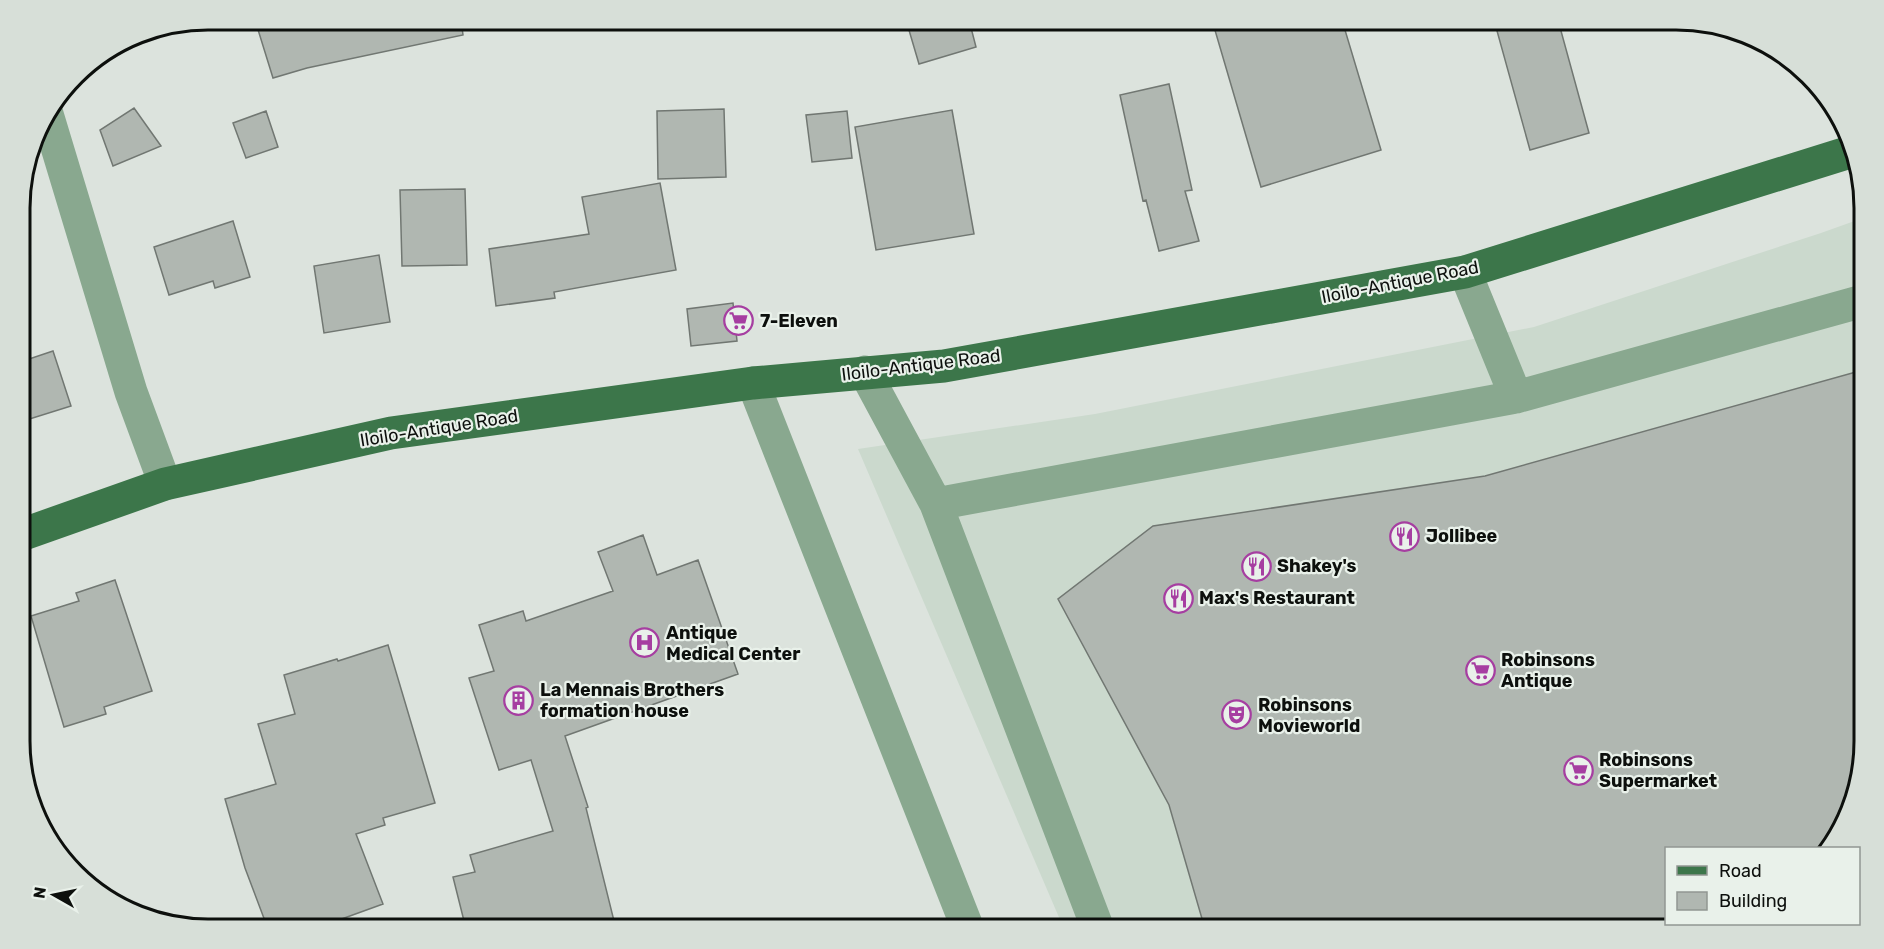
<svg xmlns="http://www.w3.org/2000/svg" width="1884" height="949" font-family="Rubik,sans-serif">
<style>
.built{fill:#cbd9cd}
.building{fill:#b0b7b1;stroke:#717772;stroke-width:1.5}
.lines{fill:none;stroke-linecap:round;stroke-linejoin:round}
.minor{stroke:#89a88f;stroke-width:33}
.major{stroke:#3c764a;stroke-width:33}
.labels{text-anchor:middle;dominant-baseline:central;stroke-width:4.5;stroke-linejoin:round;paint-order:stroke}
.street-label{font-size:18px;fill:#0d100d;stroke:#e9f1ea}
.poi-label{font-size:18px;font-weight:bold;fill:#0d100d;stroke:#e9f1ea;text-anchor:start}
.rim{fill:none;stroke:#0d100d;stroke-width:3}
</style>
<rect width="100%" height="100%" fill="#dce3dd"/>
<path class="built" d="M1863,218L1864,742L1845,824L1824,848H1666V924H1705L1688,929H1064L858,449L1095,414L1534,327L1821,233Z"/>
<path class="building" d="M255,20H461L463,35L307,68L273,78Z
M906,20H969L976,47L919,64Z
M1212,20H1342L1381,150L1261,187Z
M1494,20H1558L1589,133L1530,150Z
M1169,84L1192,190L1185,191L1199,241L1159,251L1146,200L1143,201L1120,95Z
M134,108L161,146L113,166L100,130Z
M724,109L726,177L658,179L657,111Z
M952,110L974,234L876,250L855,127Z
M266,111L278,147L246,158L233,123Z
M847,111L852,158L812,162L806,115Z
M660,183L676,270L554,292L555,298L496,306L489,249L589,234L582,197Z
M465,189L467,265L402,266L400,190Z
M233,221L250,277L215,288L213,281L169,295L154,247Z
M379,255L390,322L324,333L314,266Z
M733,303L737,341L691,346L687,309Z
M53,351L71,406L20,422V362Z
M1863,370L1864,742L1845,824L1824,849H1666V929H1205L1169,805L1058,599L1153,526L1485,476Z
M643,535L657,575L698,560L738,674L565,736L588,807L586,808L616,929H466L453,877L475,872L470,855L553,831L531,760L499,770L469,678L494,671L479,625L523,611L526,621L613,591L598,552Z
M115,580L152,691L104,707L106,714L64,727L31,616L79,601L76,593Z
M388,645L435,803L383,818L385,825L356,834L383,904L314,929H268L245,868L225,799L276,784L258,724L295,714L284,675L337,659L338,661Z"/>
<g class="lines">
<path class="minor" d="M47,114L131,392L165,484
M1465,272L1516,397
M865,372L936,504L1098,929
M753,383L968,929
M936,504L1516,397L1863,301"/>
<path class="major" d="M21,535L165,484L391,433L753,383L944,366L1465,272L1850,152"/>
</g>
<defs>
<symbol id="supermarket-ring" viewBox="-11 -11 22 22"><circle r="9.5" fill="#e9f1ea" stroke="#a63ea1" stroke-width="1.5"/><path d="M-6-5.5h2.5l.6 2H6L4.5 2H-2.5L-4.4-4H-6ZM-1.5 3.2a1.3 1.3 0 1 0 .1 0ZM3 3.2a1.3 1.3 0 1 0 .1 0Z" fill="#a63ea1"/></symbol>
<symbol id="restaurant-ring" viewBox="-11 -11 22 22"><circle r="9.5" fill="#e9f1ea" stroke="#a63ea1" stroke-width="1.5"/><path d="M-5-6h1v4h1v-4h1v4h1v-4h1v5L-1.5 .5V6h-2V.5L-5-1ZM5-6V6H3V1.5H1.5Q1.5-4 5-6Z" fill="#a63ea1"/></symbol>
<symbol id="hospital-ring" viewBox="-11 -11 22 22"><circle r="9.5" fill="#e9f1ea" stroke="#a63ea1" stroke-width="1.5"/><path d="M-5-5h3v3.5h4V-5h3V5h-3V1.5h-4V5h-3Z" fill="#a63ea1"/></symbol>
<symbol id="building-ring" viewBox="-11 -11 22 22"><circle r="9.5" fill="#e9f1ea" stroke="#a63ea1" stroke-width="1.5"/><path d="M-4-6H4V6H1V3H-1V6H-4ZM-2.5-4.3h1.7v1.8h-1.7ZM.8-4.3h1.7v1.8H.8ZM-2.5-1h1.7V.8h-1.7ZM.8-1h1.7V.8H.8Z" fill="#a63ea1"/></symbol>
<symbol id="theatre-ring" viewBox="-11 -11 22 22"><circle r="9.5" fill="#e9f1ea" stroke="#a63ea1" stroke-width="1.5"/><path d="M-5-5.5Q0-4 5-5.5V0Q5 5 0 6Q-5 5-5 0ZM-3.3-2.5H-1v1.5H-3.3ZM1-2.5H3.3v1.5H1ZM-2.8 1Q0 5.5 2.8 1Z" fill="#a63ea1"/></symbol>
</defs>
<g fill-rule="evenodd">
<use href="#supermarket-ring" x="722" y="304" width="33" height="33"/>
<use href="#restaurant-ring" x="1388" y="520" width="33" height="33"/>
<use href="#restaurant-ring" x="1240" y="550" width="33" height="33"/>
<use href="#restaurant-ring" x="1162" y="582" width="33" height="33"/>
<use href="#hospital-ring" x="628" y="626" width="33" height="33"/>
<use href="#supermarket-ring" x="1464" y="654" width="33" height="33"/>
<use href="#building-ring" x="502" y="684" width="33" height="33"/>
<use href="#theatre-ring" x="1220" y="698" width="33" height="33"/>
<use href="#supermarket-ring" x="1562" y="754" width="33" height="33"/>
</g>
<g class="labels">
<g class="street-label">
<text transform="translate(1400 282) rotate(-11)">Iloilo-Antique Road</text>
<text transform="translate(921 365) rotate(-7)">Iloilo-Antique Road</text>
<text transform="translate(439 428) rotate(-9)">Iloilo-Antique Road</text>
</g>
<g class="poi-label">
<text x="760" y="321">7-Eleven</text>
<text x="1426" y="536">Jollibee</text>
<text x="1277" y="566">Shakey's</text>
<text x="1199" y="598">Max's Restaurant</text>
<text x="666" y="633">Antique<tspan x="666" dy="21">Medical Center</tspan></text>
<text x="1501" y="660">Robinsons<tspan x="1501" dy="21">Antique</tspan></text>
<text x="540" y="690">La Mennais Brothers<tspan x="540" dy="21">formation house</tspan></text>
<text x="1258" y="705">Robinsons<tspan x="1258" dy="21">Movieworld</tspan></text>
<text x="1599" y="760">Robinsons<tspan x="1599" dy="21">Supermarket</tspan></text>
</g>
</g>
<path d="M0 0H1884V949H0ZM208 30H1676A178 178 0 0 1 1854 208V741A178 178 0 0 1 1676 919H208A178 178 0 0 1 30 741V208A178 178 0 0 1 208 30Z" fill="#d7dfd8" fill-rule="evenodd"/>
<path class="rim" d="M208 30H1676A178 178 0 0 1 1854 208V741A178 178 0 0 1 1676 919H208A178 178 0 0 1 30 741V208A178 178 0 0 1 208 30Z"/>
<rect x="1665" y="847" width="195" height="78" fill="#e9f1ea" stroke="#919792" stroke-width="1.5"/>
<rect x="1677" y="866" width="30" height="9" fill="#3c764a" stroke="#919792" stroke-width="1.5"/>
<text x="1719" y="877" font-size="18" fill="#0d100d">Road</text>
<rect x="1677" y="892" width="30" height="18" fill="#b0b7b1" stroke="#919792" stroke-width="1.5"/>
<text x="1719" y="907" font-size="18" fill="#0d100d">Building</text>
<g transform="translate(54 895) rotate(279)" stroke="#e9f1ea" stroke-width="4.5" paint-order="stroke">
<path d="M0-4.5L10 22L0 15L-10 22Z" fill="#0d100d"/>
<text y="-9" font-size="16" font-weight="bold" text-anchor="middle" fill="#0d100d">N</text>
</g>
</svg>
